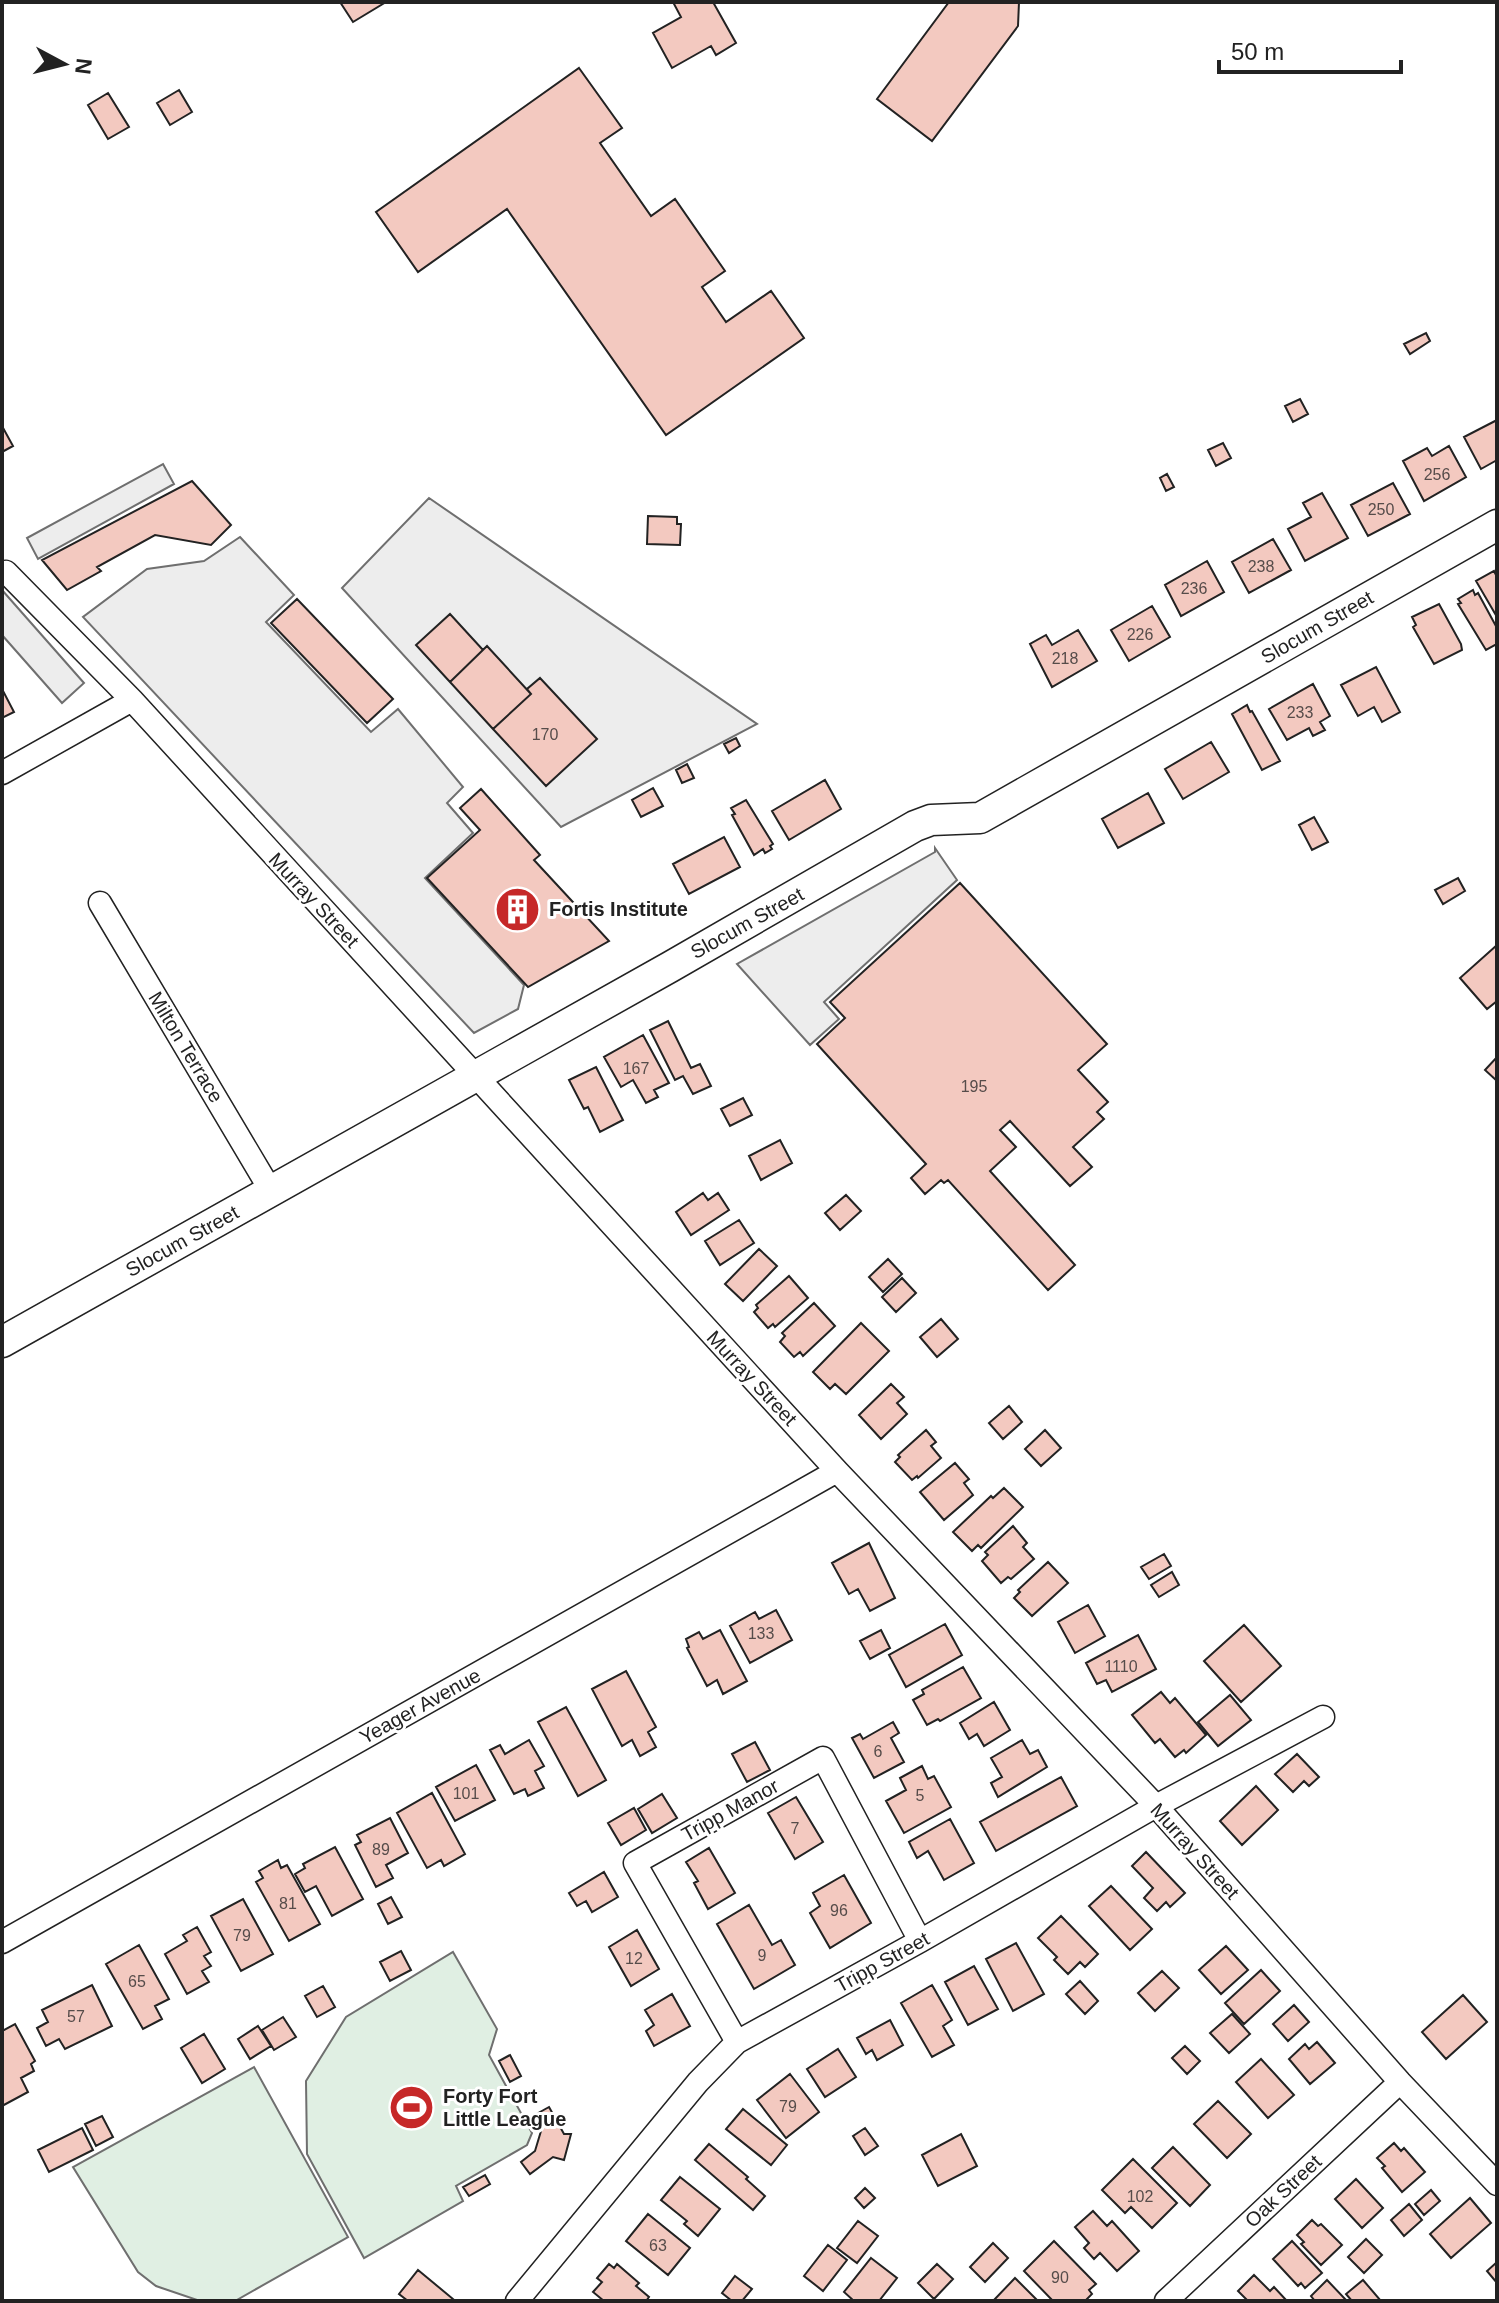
<svg xmlns="http://www.w3.org/2000/svg" width="1499" height="2303" font-family="Helvetica,sans-serif">
<style>
.green{fill:#e0efe3;stroke:#6f6f6f;stroke-width:2}
.parking{fill:#ededed;stroke:#6f6f6f;stroke-width:2}
.building{fill:#f3c9c0;stroke:#222;stroke-width:2}
.lines{fill:none;stroke-linecap:round;stroke-linejoin:round}
.street-casing{stroke:#222;stroke-width:25}
.secondary-casing{stroke:#222;stroke-width:33}
.street{stroke:#fff;stroke-width:22}
.secondary{stroke:#fff;stroke-width:30}
.labels{text-anchor:middle;dominant-baseline:central;stroke-width:6;stroke-linejoin:round;paint-order:stroke}
.number-label{font-size:16px;fill:#564c4a}
.street-label{font-size:20px;fill:#222;stroke:#fff}
.poi-label{font-size:20px;font-weight:bold;fill:#222;stroke:#fff;text-anchor:start}
</style>
<rect width="100%" height="100%" fill="#fff"/>
<path class="green" d="M453,1952L497,2029L489,2055L532,2133L527,2145L456,2186L463,2201L364,2258L307,2154L306,2081L346,2017Z
M254,2067L348,2237L235,2301H200L156,2286L138,2272L73,2167Z"/>
<path class="parking" d="M163,464L174,484L38,559L27,538Z
M429,498L757,724L561,827L342,588Z
M240,537L294,595L266,622L371,732L398,709L463,787L447,803L473,833L425,878L524,985L518,1009L474,1033L83,617L147,569L204,561Z
M2,590L84,683L62,703L2,635Z
M935,848L957,880L824,1002L839,1019L810,1045L737,964L935,852Z"/>
<path class="building" d="M340,2H386L353,22Z
M673,2H713L736,43L716,55L711,46L672,68L653,33L681,17Z
M949,2H1019L1018,26L932,141L877,99Z
M579,68L622,128L600,143L651,216L675,199L725,271L702,287L726,322L771,291L804,338L666,435L507,209L418,272L376,212Z
M179,90L192,112L170,125L157,103Z
M108,93L129,127L108,139L88,105Z
M1426,333L1430,341L1410,354L1404,344Z
M1300,399L1308,414L1293,422L1285,406Z
M1497,420V460L1481,469L1464,437Z
M2,426L13,446L2,452Z
M1223,443L1231,458L1216,466L1208,450Z
M1449,446L1466,477L1424,501L1403,461L1427,448L1432,456Z
M1167,474L1174,487L1166,491L1160,478Z
M192,481L231,525L211,545L155,535L97,567L101,571L67,590L42,560Z
M1393,483L1410,514L1368,536L1351,505Z
M1322,493L1348,538L1305,561L1288,529L1311,517L1303,503Z
M648,516L677,517V524H681L680,545L647,544Z
M1273,539L1291,570L1249,593L1232,562Z
M1207,561L1224,592L1181,616L1165,585Z
M1494,571L1497,577V617L1476,581Z
M1473,590L1475,595L1478,593L1497,628V644L1486,650L1458,604L1461,603L1458,599Z
M297,599L393,699L367,723L271,623Z
M1439,604L1461,644L1462,650L1434,664L1413,627L1416,625L1412,617Z
M1152,606L1170,637L1129,661L1111,630Z
M450,614L483,650L450,682L416,645Z
M1078,630L1097,661L1052,687L1030,644L1046,635L1052,645Z
M487,646L531,694L493,729L450,682Z
M1376,667L1400,712L1382,722L1374,707L1358,716L1341,685Z
M540,678L597,739L546,786L493,729L531,694L527,689Z
M1313,684L1330,716L1320,722L1325,730L1313,736L1309,728L1287,740L1269,709Z
M2,689L14,712L2,718Z
M1247,705L1250,712L1252,711L1280,761L1262,770L1232,714Z
M736,738L740,746L729,753L724,744Z
M1211,742L1229,772L1183,799L1165,769Z
M687,764L694,778L682,783L676,770Z
M825,780L841,809L789,840L772,811Z
M653,788L663,806L641,817L632,800Z
M481,789L540,855L534,860L609,941L528,987L427,878L480,830L460,808Z
M1148,793L1164,823L1118,848L1102,819Z
M746,800L773,844L770,846L772,849L765,853L763,849L754,855L732,815L735,814L731,808Z
M1314,817L1328,842L1312,850L1299,825Z
M724,837L740,867L689,894L673,864Z
M1458,878L1465,891L1443,904L1435,890Z
M960,883L1107,1044L1078,1070L1108,1102L1097,1112L1104,1119L1073,1147L1092,1167L1070,1186L1010,1121L1000,1130L1016,1147L990,1171L1075,1265L1048,1290L948,1180L944,1183L941,1180L925,1194L911,1178L926,1164L817,1044L845,1018L830,1002Z
M1497,945V1001L1487,1009L1460,978Z
M668,1021L691,1068L700,1064L711,1086L693,1094L683,1076L675,1080L650,1030Z
M643,1035L669,1083L654,1090L658,1097L646,1103L633,1080L621,1087L604,1057Z
M1497,1057V1081L1485,1070Z
M596,1067L623,1120L600,1132L588,1107L584,1109L569,1080Z
M743,1098L752,1115L730,1126L721,1109Z
M780,1140L792,1163L761,1180L749,1156Z
M703,1193L708,1200L718,1193L729,1210L691,1235L676,1212Z
M846,1195L861,1211L840,1230L825,1213Z
M739,1220L754,1243L720,1265L705,1241Z
M759,1249L777,1266L743,1301L725,1284Z
M888,1259L902,1274L883,1292L869,1277Z
M789,1276L808,1298L775,1327L773,1324L768,1328L754,1312L758,1308L756,1305Z
M902,1278L916,1293L896,1312L882,1297Z
M814,1303L835,1326L803,1356L800,1352L794,1357L780,1342L785,1336L782,1333Z
M941,1319L958,1339L937,1357L920,1337Z
M861,1323L889,1351L846,1394L835,1384L830,1389L813,1372Z
M891,1384L904,1397L897,1403L907,1414L881,1439L859,1415Z
M1009,1406L1022,1422L1003,1439L989,1423Z
M926,1430L936,1442L931,1446L941,1458L918,1478L917,1476L912,1480L895,1462L900,1457L898,1455Z
M1045,1430L1061,1448L1041,1466L1025,1449Z
M955,1463L969,1479L964,1483L973,1495L944,1520L920,1492Z
M1004,1488L1023,1507L981,1548L978,1545L972,1551L953,1532L991,1496L993,1498Z
M1013,1526L1027,1543L1023,1547L1034,1559L1011,1579L1008,1577L1001,1583L982,1561L988,1555L985,1552Z
M869,1543L895,1598L870,1611L858,1589L849,1594L832,1563Z
M1164,1554L1171,1566L1149,1579L1141,1567Z
M1048,1562L1068,1583L1032,1616L1014,1598L1020,1592L1018,1590Z
M1172,1572L1179,1585L1159,1597L1151,1585Z
M1088,1605L1105,1636L1075,1653L1058,1622Z
M776,1610L792,1640L750,1663L730,1626L755,1612L759,1619Z
M945,1624L962,1655L906,1687L889,1655Z
M1244,1625L1281,1666L1241,1702L1204,1661Z
M720,1630L747,1681L723,1694L717,1680L707,1686L687,1648L689,1647L686,1639L699,1632L703,1639Z
M881,1630L890,1648L870,1659L860,1641Z
M1138,1635L1156,1669L1112,1692L1106,1680L1097,1684L1086,1663Z
M963,1667L981,1698L940,1721L938,1719L927,1725L913,1700L924,1694L922,1690Z
M626,1671L656,1727L648,1732L656,1747L640,1756L632,1740L622,1746L592,1689Z
M1161,1692L1170,1703L1175,1698L1206,1735L1186,1753L1184,1750L1175,1757L1160,1739L1155,1743L1132,1715Z
M1230,1695L1251,1720L1218,1746L1198,1722Z
M994,1702L1010,1730L984,1746L977,1734L969,1739L960,1723Z
M566,1707L606,1780L578,1796L538,1722Z
M893,1722L899,1733L891,1738L904,1762L874,1778L852,1738L860,1734L863,1739Z
M529,1740L544,1766L535,1771L544,1788L528,1796L525,1789L514,1794L490,1750L500,1745L505,1754Z
M1022,1740L1030,1754L1038,1750L1047,1767L998,1797L991,1783L1002,1777L991,1758Z
M755,1742L770,1770L747,1782L732,1754Z
M1297,1754L1319,1777L1309,1786L1304,1781L1293,1792L1275,1774Z
M476,1765L495,1800L455,1821L436,1787Z
M922,1766L928,1779L934,1776L951,1807L904,1833L886,1801L906,1790L900,1778Z
M1061,1777L1077,1806L996,1851L980,1822Z
M1256,1786L1278,1810L1242,1845L1220,1821Z
M432,1793L465,1854L444,1866L441,1860L427,1868L397,1813Z
M662,1794L677,1818L652,1833L638,1809Z
M796,1797L823,1842L795,1859L768,1813Z
M634,1808L646,1830L621,1845L608,1823Z
M390,1818L408,1853L386,1865L393,1878L376,1887L355,1845L361,1842L357,1835Z
M950,1819L974,1863L944,1880L928,1851L917,1858L909,1842Z
M335,1847L363,1899L332,1916L316,1886L305,1892L295,1874L305,1868L303,1864Z
M709,1848L735,1893L708,1909L694,1883L698,1881L686,1862Z
M1146,1852L1185,1893L1170,1907L1166,1902L1157,1911L1144,1898L1153,1888L1132,1866Z
M278,1860L281,1868L287,1865L320,1924L289,1941L256,1882L263,1878L259,1871Z
M604,1872L618,1897L592,1912L586,1901L577,1906L569,1893Z
M844,1875L871,1923L830,1948L810,1913L820,1906L813,1893Z
M1111,1886L1152,1929L1130,1950L1089,1906Z
M391,1897L402,1917L388,1924L378,1904Z
M243,1899L273,1954L241,1971L211,1916Z
M749,1905L772,1945L781,1940L795,1965L754,1989L717,1924Z
M1061,1916L1098,1954L1085,1967L1080,1962L1068,1974L1054,1960L1057,1957L1038,1938Z
M197,1927L211,1952L204,1956L211,1966L202,1971L209,1982L187,1994L165,1954L187,1941L183,1935Z
M637,1930L659,1969L631,1986L609,1947Z
M1016,1943L1044,1994L1013,2011L986,1959Z
M139,1945L169,1999L155,2006L162,2019L143,2029L106,1964Z
M1226,1946L1248,1970L1221,1994L1199,1970Z
M401,1951L411,1970L390,1981L380,1962Z
M974,1966L998,2009L968,2025L945,1982Z
M1261,1970L1280,1991L1244,2024L1225,2003Z
M1162,1971L1179,1988L1155,2011L1138,1993Z
M1080,1981L1098,2001L1085,2014L1066,1994Z
M92,1985L112,2026L65,2049L59,2039L46,2046L37,2028L48,2022L42,2010Z
M932,1985L952,2020L943,2026L954,2045L932,2057L901,2003Z
M323,1986L335,2007L317,2017L305,1996Z
M672,1994L690,2026L654,2046L646,2031L654,2025L645,2010Z
M1463,1995L1487,2022L1446,2059L1422,2032Z
M1294,2005L1309,2022L1288,2041L1273,2024Z
M1232,2014L1250,2034L1229,2053L1210,2033Z
M283,2017L296,2037L274,2050L262,2030Z
M890,2020L903,2045L877,2060L872,2050L866,2054L857,2038Z
M15,2024L35,2061L31,2064L34,2071L21,2078L28,2092L2,2106V2031Z
M258,2026L271,2046L250,2059L238,2039Z
M204,2034L225,2069L202,2083L181,2048Z
M1317,2042L1335,2063L1310,2084L1289,2059L1305,2044L1309,2049Z
M1185,2046L1200,2061L1187,2074L1172,2058Z
M838,2049L856,2077L825,2097L807,2069Z
M510,2055L521,2076L510,2082L499,2061Z
M1261,2059L1294,2095L1268,2118L1236,2082Z
M790,2074L819,2112L786,2138L757,2100Z
M1218,2101L1251,2134L1227,2158L1194,2124Z
M549,2107L564,2134H571L564,2160L553,2157L530,2174L521,2162L535,2151L541,2131L531,2117Z
M743,2109L787,2145L771,2165L726,2129Z
M102,2116L113,2137L96,2146L85,2124Z
M82,2128L93,2150L49,2172L38,2150Z
M865,2128L878,2146L865,2155L853,2136Z
M961,2134L977,2166L938,2186L922,2155Z
M1394,2143L1401,2151L1404,2148L1425,2172L1402,2192L1382,2168L1385,2166L1377,2158Z
M709,2144L748,2177L746,2179L765,2196L753,2210L695,2160Z
M1173,2147L1210,2185L1190,2206L1152,2168Z
M1133,2159L1177,2203L1152,2228L1131,2207L1125,2213L1102,2190Z
M485,2175L490,2184L469,2196L463,2187Z
M680,2177L720,2209L698,2236L684,2224L687,2221L661,2200Z
M1356,2179L1383,2208L1362,2228L1335,2199Z
M865,2188L875,2198L864,2208L855,2198Z
M1431,2190L1440,2201L1424,2215L1415,2204Z
M1470,2198L1491,2223L1451,2258L1430,2234Z
M1409,2204L1422,2220L1404,2236L1391,2220Z
M1093,2211L1107,2226L1112,2221L1139,2251L1117,2271L1100,2253L1094,2259L1084,2248L1089,2243L1075,2227Z
M648,2214L690,2248L668,2275L626,2241Z
M1312,2220L1318,2226L1321,2224L1342,2245L1321,2265L1301,2244L1304,2242L1297,2235Z
M858,2221L878,2236L857,2263L837,2248Z
M1366,2239L1382,2255L1364,2273L1348,2257Z
M1054,2241L1096,2284L1089,2290L1092,2294L1085,2301H1053L1024,2271Z
M1292,2241L1322,2273L1305,2288L1301,2283L1298,2286L1273,2259Z
M993,2243L1008,2258L985,2282L970,2267Z
M828,2245L847,2260L823,2291L804,2276Z
M871,2258L897,2278L879,2301H854L844,2292Z
M1497,2262V2283L1487,2271Z
M609,2264L614,2268L617,2264L639,2283L636,2286L649,2297L646,2301H604L593,2292L602,2282L597,2278Z
M937,2264L953,2279L934,2299L918,2283Z
M418,2270L453,2299L451,2301H408L399,2294Z
M1254,2275L1270,2291L1274,2287L1287,2301H1248L1238,2291Z
M735,2276L752,2289L742,2301H732L722,2293Z
M1015,2278L1038,2301H993Z
M1327,2280L1346,2300L1345,2301H1315L1311,2296Z
M1363,2280L1381,2301H1352L1346,2294Z"/>
<g class="lines">
<defs>
<path id="street" d="M2,574L6,572L132,700L837,1471L1156,1806L1400,2082L1497,2184
M2,773L132,700
M100,903L271,1191
M2,1942L837,1471
M737,2042L635,1863L823,1758L920,1941
M517,2301L698,2082L737,2042L920,1941L1156,1806L1323,1717
M1166,2301L1400,2082"/>
<path id="secondary" d="M2,1342L670,967L915,826L931,820L980,818L1497,525"/>
</defs>
<use href="#street" class="street-casing"/>
<use href="#secondary" class="secondary-casing"/>
<use href="#street" class="street"/>
<use href="#secondary" class="secondary"/>
</g>
<defs>
<symbol id="building-disc" viewBox="-11 -11 22 22"><circle r="9.5" fill="#c62828" stroke="#fff"/><path d="M-4-6H4V6H1V3H-1V6H-4ZM-2.5-4.3h1.7v1.8h-1.7ZM.8-4.3h1.7v1.8H.8ZM-2.5-1h1.7V.8h-1.7ZM.8-1h1.7V.8H.8Z" fill="#fff"/></symbol>
<symbol id="stadium-disc" viewBox="-11 -11 22 22"><circle r="9.5" fill="#c62828" stroke="#fff"/><path d="M0-5a6.5 5 0 1 0 0 10a6.5 5 0 1 0 0-10ZM-3.5-1.8h7v3.6h-7Z" fill="#fff"/></symbol>
</defs>
<g fill-rule="evenodd">
<use href="#building-disc" x="492" y="884" width="51" height="51"/>
<use href="#stadium-disc" x="386" y="2082" width="51" height="51"/>
</g>
<g class="labels">
<g class="number-label">
<text x="1437" y="474">256</text>
<text x="1381" y="509">250</text>
<text x="1261" y="566">238</text>
<text x="1194" y="588">236</text>
<text x="1140" y="634">226</text>
<text x="1065" y="658">218</text>
<text x="1300" y="712">233</text>
<text x="545" y="734">170</text>
<text x="636" y="1068">167</text>
<text x="974" y="1086">195</text>
<text x="761" y="1633">133</text>
<text x="1121" y="1666">1110</text>
<text x="878" y="1751">6</text>
<text x="466" y="1793">101</text>
<text x="920" y="1795">5</text>
<text x="795" y="1828">7</text>
<text x="381" y="1849">89</text>
<text x="288" y="1903">81</text>
<text x="839" y="1910">96</text>
<text x="242" y="1935">79</text>
<text x="762" y="1955">9</text>
<text x="634" y="1958">12</text>
<text x="137" y="1981">65</text>
<text x="76" y="2016">57</text>
<text x="788" y="2106">79</text>
<text x="1140" y="2196">102</text>
<text x="658" y="2245">63</text>
<text x="1060" y="2277">90</text>
</g>
<g class="street-label">
<text transform="translate(1317 627) rotate(-30)">Slocum Street</text>
<text transform="translate(314 900) rotate(47)">Murray Street</text>
<text transform="translate(747 923) rotate(-29)">Slocum Street</text>
<text transform="translate(186 1047) rotate(59)">Milton Terrace</text>
<text transform="translate(182 1241) rotate(-29)">Slocum Street</text>
<text transform="translate(752 1378) rotate(47)">Murray Street</text>
<text transform="translate(420 1706) rotate(-29)">Yeager Avenue</text>
<text transform="translate(730 1810) rotate(-29)">Tripp Manor</text>
<text transform="translate(1195 1851) rotate(48)">Murray Street</text>
<text transform="translate(882 1962) rotate(-29)">Tripp Street</text>
<text transform="translate(1283 2191) rotate(-43)">Oak Street</text>
</g>
<g class="poi-label">
<text x="549" y="909">Fortis Institute</text>
<text x="443" y="2096">Forty Fort<tspan x="443" dy="23">Little League</tspan></text>
</g>
</g>
<rect width="1499" height="2303" fill="none" stroke="#222222" stroke-width="8"/>
<g transform="translate(64 64) rotate(97)" stroke="#ffffff" stroke-width="6" paint-order="stroke">
<path d="M0-6L14 30L0 20L-14 30Z" fill="#222222"/>
<text y="-12" font-size="22" font-weight="bold" text-anchor="middle" fill="#222222">N</text>
</g>
<path d="M1219 60v12h182v-12" fill="none" stroke="#222222" stroke-width="4"/>
<text x="1231" y="60" font-size="24" fill="#222222" stroke="#ffffff" stroke-width="6" paint-order="stroke">50 m</text>
</svg>
